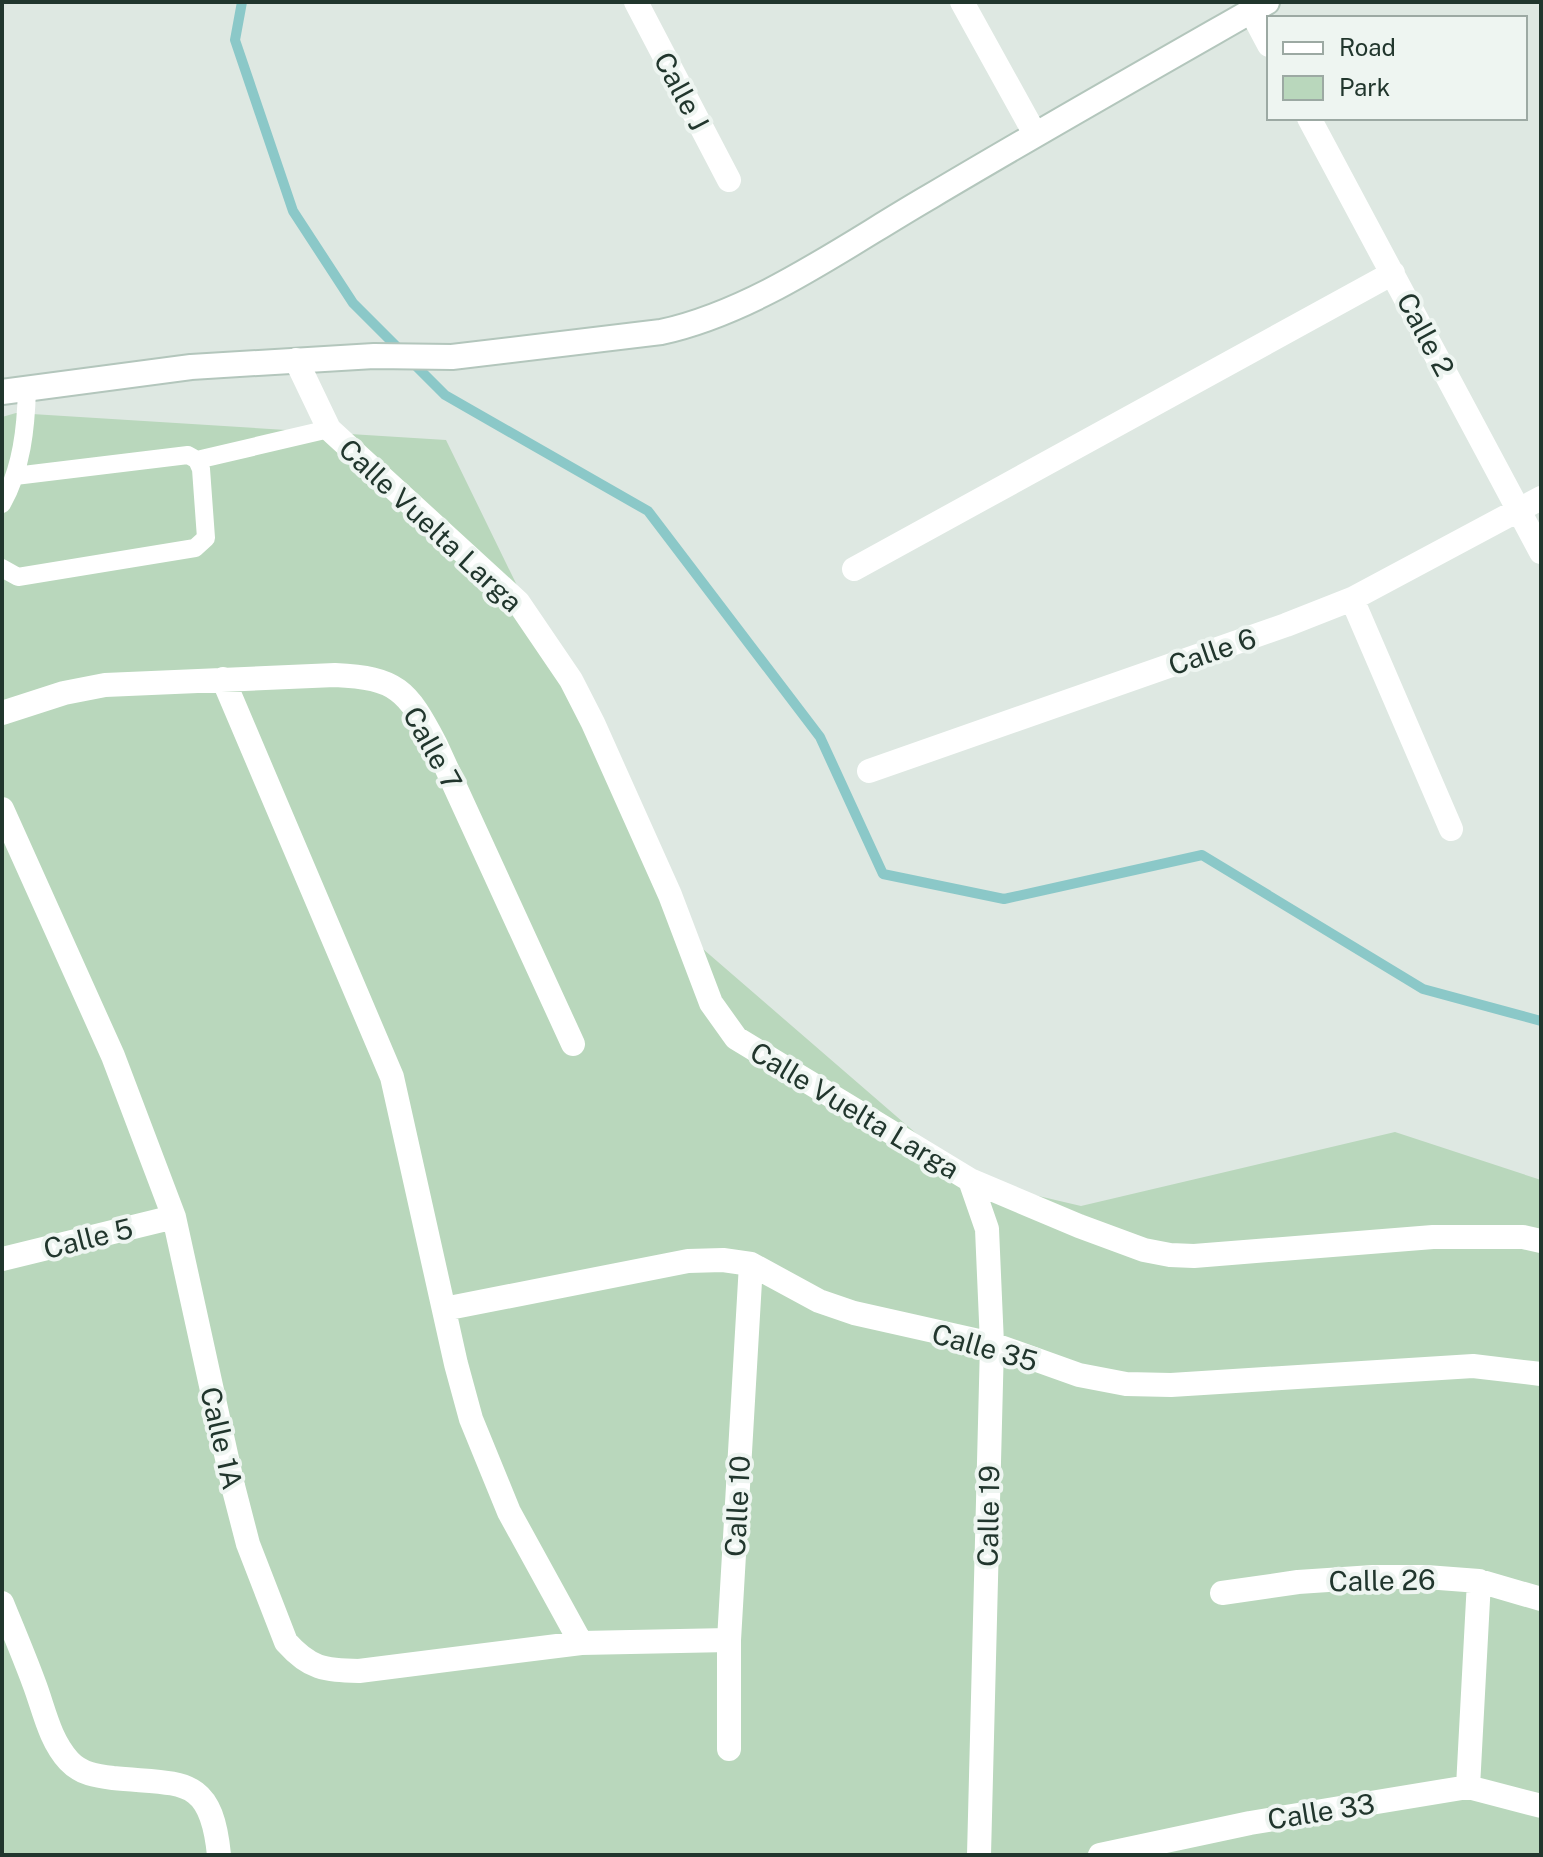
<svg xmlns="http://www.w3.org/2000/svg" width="1543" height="1857" font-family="'Public Sans',sans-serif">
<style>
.green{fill:#b9d7bc}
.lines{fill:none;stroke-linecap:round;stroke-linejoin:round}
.stream{stroke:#8bc8c8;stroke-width:10}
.secondary-casing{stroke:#b3c6bc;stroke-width:28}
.lane{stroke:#fff;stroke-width:18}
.street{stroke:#fff;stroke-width:24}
.secondary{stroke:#fff;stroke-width:24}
.labels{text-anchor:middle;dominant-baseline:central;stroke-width:8;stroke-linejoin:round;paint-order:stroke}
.street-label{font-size:28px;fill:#21362d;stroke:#eef5f1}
</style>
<rect width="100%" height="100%" fill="#dee8e2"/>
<path class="green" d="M16,413L446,440L688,936L970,1180L1081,1206L1395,1132L1541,1180V1855H2V417Z"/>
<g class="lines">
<path class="stream" d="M242,2L235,40L293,211L353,303L445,395L648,511L820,737L883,874L1004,899L1202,855L1423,989L1541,1021"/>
<defs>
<path id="secondary" d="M2,392L191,367L374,356L452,357L661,332C757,311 846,245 931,196C1042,130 1155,66 1267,2"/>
</defs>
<use href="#secondary" class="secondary-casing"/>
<path class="lane" d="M197,460L329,429
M2,504C22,468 26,428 27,388
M2,568L18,577L195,548L206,538L201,469L197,460L188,455L15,476"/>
<path class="street" d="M636,2L729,180
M962,2L1035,134
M1251,11L1269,45
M1309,118L1541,552
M296,360L329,429L518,602L571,680L593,723L670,895L711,1003L736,1038L970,1180L1079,1226L1144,1250L1170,1255L1194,1256L1433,1237H1523L1541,1241
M854,569L1393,273
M1352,599L1451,829
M223,679L392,1077L456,1364L471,1419L509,1512L581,1643
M2,713L64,693L105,685L335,675C397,678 407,690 435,743L573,1044
M869,771L1286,625L1352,599L1541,498
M2,809L113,1056L174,1217L233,1486L248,1544L286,1642C310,1669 324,1670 359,1671L581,1643L729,1640
M970,1180L987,1229L992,1344L979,1855
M2,1259L174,1217
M444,1309L688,1261L723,1260L751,1264L819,1301L854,1313L992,1344L1079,1375L1126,1384L1171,1385L1473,1366L1541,1374
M1222,1593L1298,1582L1373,1577H1426L1479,1581L1541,1599
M2,1603C13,1630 24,1656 34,1683C44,1709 49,1739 69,1761C81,1774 97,1776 113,1778C182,1785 211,1774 219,1855
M729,1749V1640L751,1264
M1468,1787L1479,1581
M1100,1855L1250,1823L1468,1787L1541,1806"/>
<use href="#secondary" class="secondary"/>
</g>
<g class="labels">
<g class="street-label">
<text transform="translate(682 91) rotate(62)">Calle J</text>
<text transform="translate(1426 334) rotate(62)">Calle 2</text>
<text transform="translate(431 525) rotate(43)">Calle Vuelta Larga</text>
<text transform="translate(1212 651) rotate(-19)">Calle 6</text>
<text transform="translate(433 748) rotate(61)">Calle 7</text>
<text transform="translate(855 1110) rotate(31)">Calle Vuelta Larga</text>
<text transform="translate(88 1238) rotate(-14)">Calle 5</text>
<text transform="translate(985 1347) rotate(16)">Calle 35</text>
<text transform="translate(222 1438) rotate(77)">Calle 1A</text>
<text transform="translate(737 1506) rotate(-87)">Calle 10</text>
<text transform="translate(988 1516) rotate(-89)">Calle 19</text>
<text transform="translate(1382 1580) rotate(-1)">Calle 26</text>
<text transform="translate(1321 1811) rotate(-9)">Calle 33</text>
</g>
</g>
<rect width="1543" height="1857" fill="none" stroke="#21362d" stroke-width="8"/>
<rect x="1267" y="16" width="260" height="104" fill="#eef5f1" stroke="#9ca9a3" stroke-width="2"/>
<rect x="1283" y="42" width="40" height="12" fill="#ffffff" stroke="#9ca9a3" stroke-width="2"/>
<text x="1339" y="56" font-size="24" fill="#21362d">Road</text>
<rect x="1283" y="76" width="40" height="24" fill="#b9d7bc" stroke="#9ca9a3" stroke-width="2"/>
<text x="1339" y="96" font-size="24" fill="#21362d">Park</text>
</svg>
